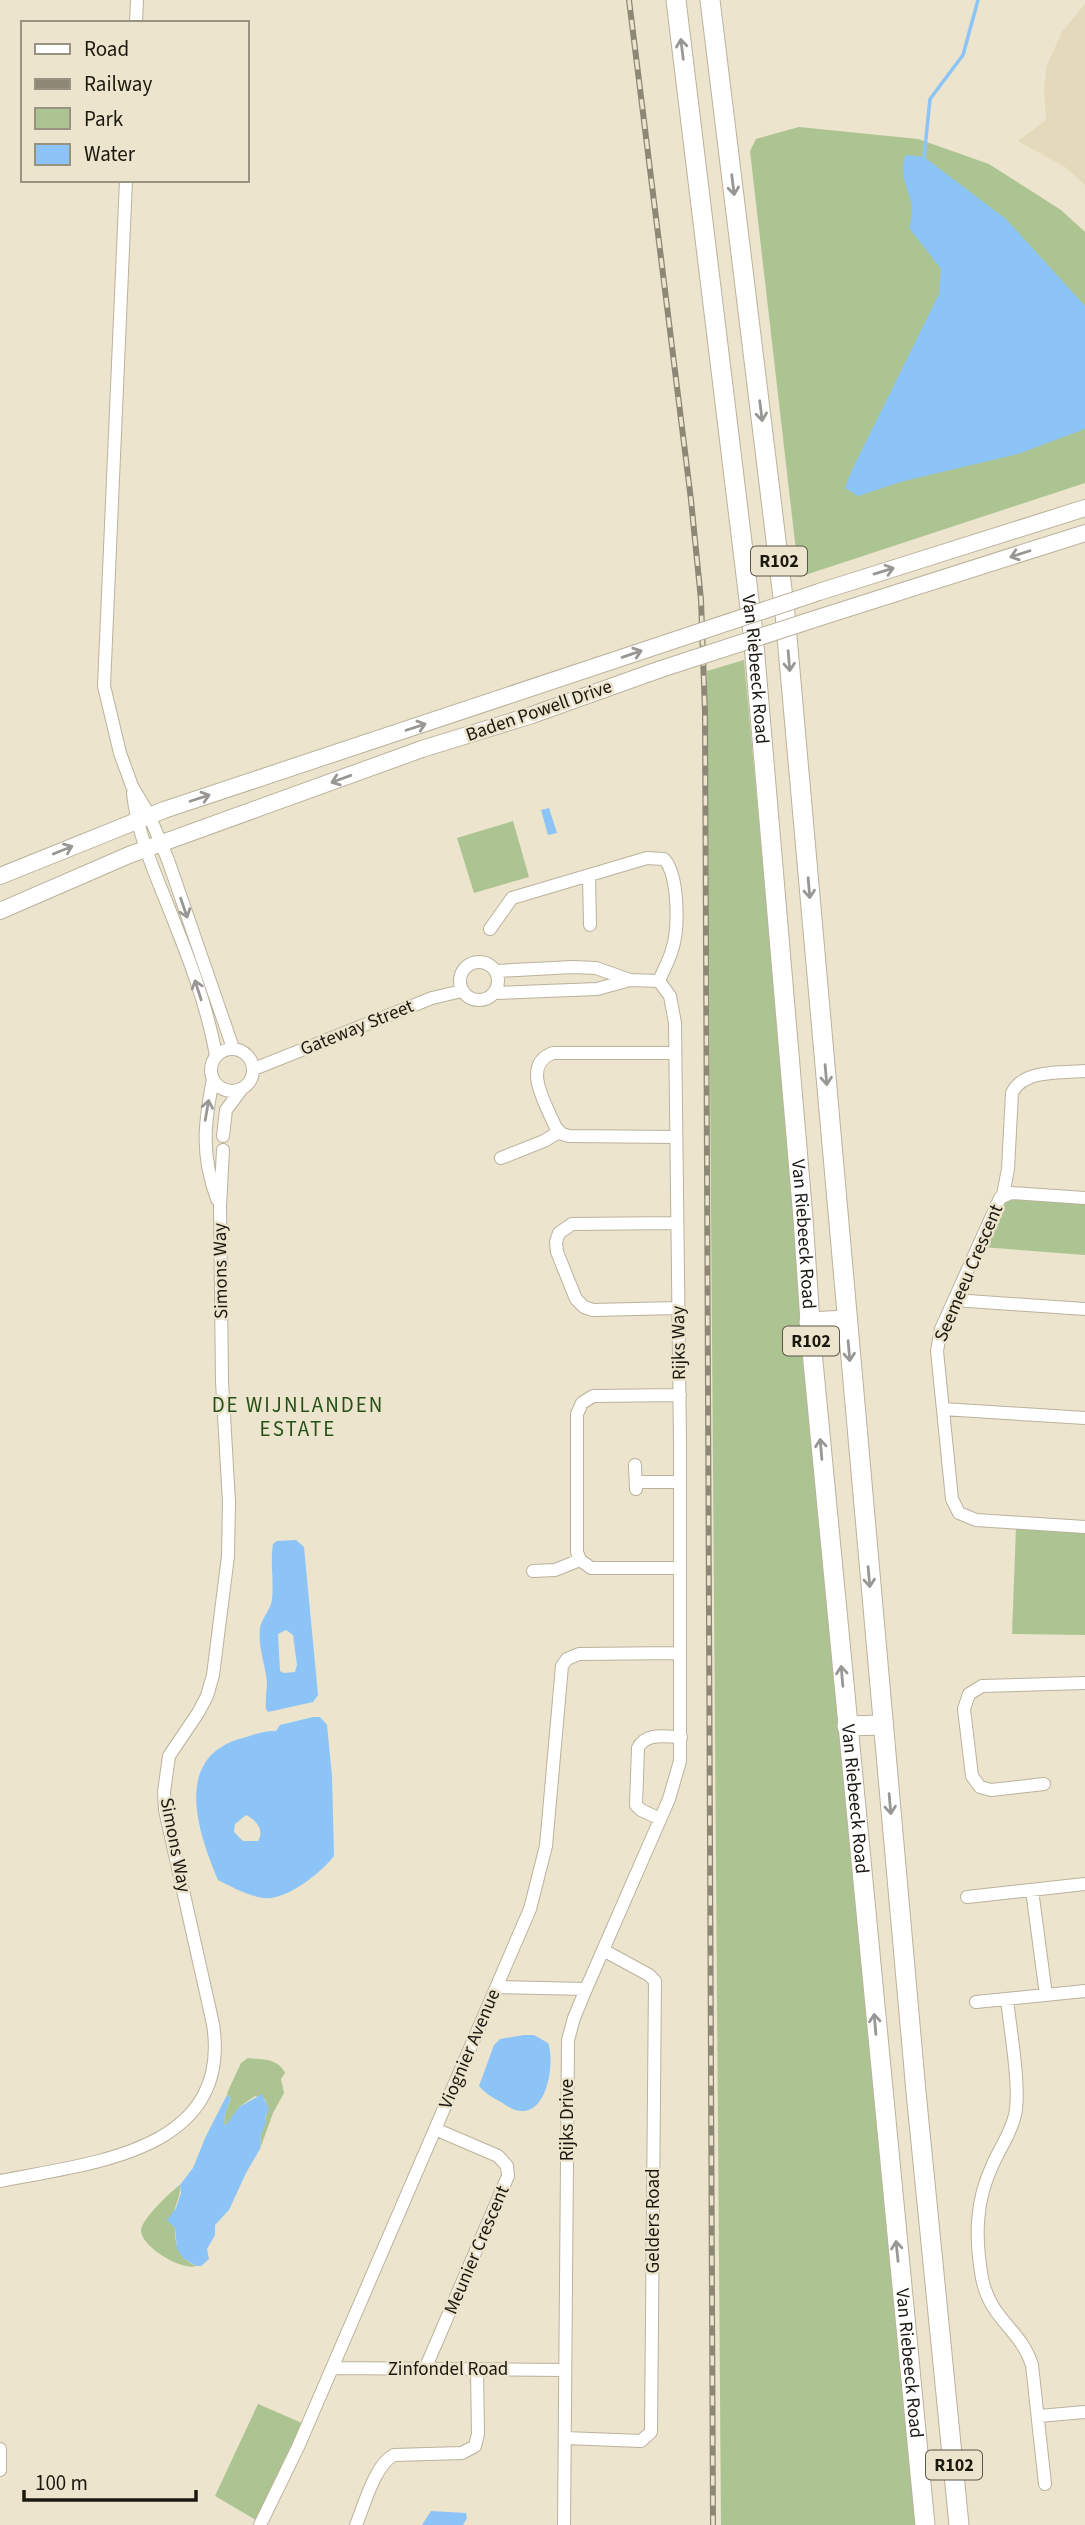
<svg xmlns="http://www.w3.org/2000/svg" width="1085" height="2525" font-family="'Source Sans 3',sans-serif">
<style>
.built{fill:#e4d9bb}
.green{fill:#acc491}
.water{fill:#8cc4f7;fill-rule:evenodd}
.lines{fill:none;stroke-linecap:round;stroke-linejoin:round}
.stream{stroke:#8cc4f7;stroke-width:3.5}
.street-casing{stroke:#bab29c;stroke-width:14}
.secondary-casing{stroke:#bab29c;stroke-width:18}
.primary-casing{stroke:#bab29c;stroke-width:21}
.street{stroke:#fff;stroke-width:12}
.secondary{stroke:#fff;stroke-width:16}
.primary{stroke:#fff;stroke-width:19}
.rail-casing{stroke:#8d8776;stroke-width:6}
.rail{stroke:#ece4cc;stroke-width:3.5;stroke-dasharray:10;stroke-linecap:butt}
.secondary-bridge-casing{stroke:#bab29c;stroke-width:18;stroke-linecap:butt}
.secondary-bridge{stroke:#fff;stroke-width:16}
.oneway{stroke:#989793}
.labels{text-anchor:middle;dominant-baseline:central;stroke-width:5;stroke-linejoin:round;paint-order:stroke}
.shield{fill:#ece4cc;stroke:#5a5548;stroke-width:2}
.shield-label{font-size:18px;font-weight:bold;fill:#1b1810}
.street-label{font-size:19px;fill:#1b1810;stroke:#ece4cc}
.neighbourhood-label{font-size:21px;letter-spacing:2px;fill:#255117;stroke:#ece4cc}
</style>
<rect width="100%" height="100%" fill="#ece4cc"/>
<path class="built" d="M1085,4V185L1065,167L1018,141L1046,120L1044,88L1047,65L1062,32Z"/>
<path class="green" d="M799,127L918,139L989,164L1061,210L1085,232V483L799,577L750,151L756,139Z
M744,660L916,2525H721L707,671Z
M513,821L529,877L474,893L457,838Z
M1015,1199L1085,1204V1255L982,1247L1005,1202Z
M1016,1527L1085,1532V1635L1012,1634Z
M248,2058C264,2060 277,2058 285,2073L281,2079L284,2093L273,2113L260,2149L261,2134L268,2109L265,2099L255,2096L239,2107L227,2125L224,2124L225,2114L231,2098L227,2095L228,2091L241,2063Z
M180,2185C181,2195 176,2203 174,2212C172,2218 174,2223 175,2229C175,2247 179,2258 196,2266C181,2271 140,2246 141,2230C142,2219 171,2191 180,2185Z
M258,2404L302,2423L256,2520L215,2496Z"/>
<path class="water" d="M906,155L924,157L1006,219L1085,306V429L1018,454L904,481L858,496L845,488L851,472L939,294L941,269L909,228C910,223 912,216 912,211C911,191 897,175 906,155Z
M549,808L557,833L548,835L541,810Z
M296,1540L304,1547L318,1695L313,1702L268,1712L266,1709C265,1700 267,1690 267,1682C265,1663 258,1648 260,1628C262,1617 271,1610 272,1599C274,1580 270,1562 273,1544L277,1541ZM286,1630L293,1635L297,1665L295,1672L284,1673L280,1671L278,1634Z
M313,1717H320L327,1725L332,1776L334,1856C322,1872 286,1901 264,1898C248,1896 232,1887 218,1880C199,1834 172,1760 239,1739C251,1736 264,1730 276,1731L280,1725ZM246,1815C256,1820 265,1830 258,1841H243L234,1832L235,1824Z
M524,2035H534L548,2043C555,2061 548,2113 521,2111C514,2111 507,2106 501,2102C493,2098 485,2093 479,2086L494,2045L500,2039Z
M262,2094L269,2109L265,2118L266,2123L261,2134L260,2149L246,2173L229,2210L215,2225V2235L207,2249L209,2259L201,2266H196L183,2258L177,2249L175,2228L167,2220L176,2208L181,2193L180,2185L193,2168L206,2136L227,2095L231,2098L225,2114L224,2124L226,2125L239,2107Z
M431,2511L466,2513L467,2518L463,2525H422Z"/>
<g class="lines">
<path class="stream" d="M924,157L930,99L963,55L978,0"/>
<defs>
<path id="street" d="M136,23L137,0
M126,180L104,686L120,753L132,786L149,815L168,860L233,1048
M133,793C137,831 152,866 166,901C186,951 207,1003 216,1056
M589,875L590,925
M490,929L512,898L647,858L664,859C679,875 679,930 672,950C669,961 663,971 659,981
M460 981a19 19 0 1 1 38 0a19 19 0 1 1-38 0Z
M496,971L573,967L596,968L630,980L659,981
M495,993L597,989L630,980
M211 1070a21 21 0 1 1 42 0a21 21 0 1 1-42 0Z
M254,1069L432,998L462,991
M213,1079C204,1125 201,1155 217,1199
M223,1136L226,1110L241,1090
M675,1137L569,1136L562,1134L556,1128C547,1106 520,1065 553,1053H675
M501,1158L544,1141L559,1132
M1003,1195L1008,1169L1012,1093C1023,1069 1062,1073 1085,1071
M1085,1198L1011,1193L1000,1198L941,1329L937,1351L952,1499L959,1513L976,1520L1085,1527
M677,1223L572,1224L559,1233L556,1242L557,1252L576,1299L584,1307L593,1310L678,1308
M954,1300L1085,1309
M943,1409L1085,1418
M635,1465L636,1489
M636,1482H679
M679,1568H591L580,1560L577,1552V1414L582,1403L593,1396L680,1395
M533,1571L555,1570L580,1560
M1044,1784L991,1790L980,1787L972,1776L964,1709L969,1694L982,1686L1085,1683
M660,1819L641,1810L636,1805L638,1748C646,1732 665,1737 681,1737
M1032,1890L1046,1995
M967,1897L1085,1884
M497,1987L586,1989
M1007,1999C1010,2029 1021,2088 1015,2115C1011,2133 1000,2148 993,2164C975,2201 975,2238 982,2278C990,2320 1021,2329 1032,2365L1045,2484
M976,2002L1085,1991
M0,2181C89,2163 233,2153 213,2024L165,1810L164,1792L169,1756L198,1713L207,1696L213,1675L228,1556L229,1502L222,1381L220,1206L223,1150
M332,2368L565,2370
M425,2369L508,2176L507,2166L498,2156L435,2129
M1039,2416L1085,2412
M565,2438L641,2441L651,2432L655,1981L649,1975L603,1950
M0,2449V2470
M260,2525L298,2447L530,1909L546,1846L562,1666L567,1659L579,1654L679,1653
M356,2525C364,2506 375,2464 394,2455L462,2453L475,2446L478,2434L477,2370
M564,2525L568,2040L574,2018L586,1989L669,1799L680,1761V1442L675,1023L670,996L659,981"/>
<path id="secondary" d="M819,592L1085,508
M821,617L1085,533
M0,876L164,810L666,643
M0,911L129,855L422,749L532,715L661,669"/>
<g id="primary">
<path id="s1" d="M676,0L753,633L803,1218L812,1351L925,2525"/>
<path d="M710,0L785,614L916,2092L959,2525"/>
<path d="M809,1322L846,1320"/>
<path d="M847,1726L883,1725"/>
</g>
</defs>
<use href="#street" class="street-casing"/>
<use href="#secondary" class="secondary-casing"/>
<use href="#primary" class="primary-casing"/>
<use href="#street" class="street"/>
<use href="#secondary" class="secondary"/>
<use href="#primary" class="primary"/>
<defs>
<path id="rail" d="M629,0L691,500L701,600L705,712L713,2525"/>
</defs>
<use href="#rail" class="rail-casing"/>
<use href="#rail" class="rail"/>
<defs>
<path id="secondary-bridge" d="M666,643L819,592
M661,669L821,617"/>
</defs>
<use href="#secondary-bridge" class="secondary-bridge-casing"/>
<use href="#secondary-bridge" class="secondary-bridge"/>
</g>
<defs><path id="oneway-shaft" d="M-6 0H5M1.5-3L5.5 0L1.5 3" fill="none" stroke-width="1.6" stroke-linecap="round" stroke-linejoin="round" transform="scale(1.75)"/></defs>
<g class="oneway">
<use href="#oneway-shaft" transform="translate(682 49) rotate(-97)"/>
<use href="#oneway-shaft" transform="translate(733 185) rotate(83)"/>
<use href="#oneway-shaft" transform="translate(761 411) rotate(83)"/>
<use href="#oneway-shaft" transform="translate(1020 554) rotate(162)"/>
<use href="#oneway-shaft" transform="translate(884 571) rotate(-17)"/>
<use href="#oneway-shaft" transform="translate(632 654) rotate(-19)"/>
<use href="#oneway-shaft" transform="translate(789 661) rotate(85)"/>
<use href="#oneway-shaft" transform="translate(416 727) rotate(-18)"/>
<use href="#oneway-shaft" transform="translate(341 779) rotate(160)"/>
<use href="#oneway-shaft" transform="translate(200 798) rotate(-18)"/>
<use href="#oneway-shaft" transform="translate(63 850) rotate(-22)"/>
<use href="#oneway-shaft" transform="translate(809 888) rotate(85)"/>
<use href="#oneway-shaft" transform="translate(184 908) rotate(71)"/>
<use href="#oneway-shaft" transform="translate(198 990) rotate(-108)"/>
<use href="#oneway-shaft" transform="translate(826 1075) rotate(85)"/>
<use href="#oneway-shaft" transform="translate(207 1110) rotate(-80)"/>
<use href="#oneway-shaft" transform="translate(849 1351) rotate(85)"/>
<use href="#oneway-shaft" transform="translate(821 1449) rotate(-95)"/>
<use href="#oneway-shaft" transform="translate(869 1577) rotate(85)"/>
<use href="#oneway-shaft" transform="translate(842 1676) rotate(-95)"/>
<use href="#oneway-shaft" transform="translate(890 1804) rotate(85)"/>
<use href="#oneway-shaft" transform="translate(875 2024) rotate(-95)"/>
<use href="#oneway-shaft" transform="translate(897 2251) rotate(-96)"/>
</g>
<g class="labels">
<g class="shield">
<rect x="751" y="546.5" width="56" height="29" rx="5"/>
<rect x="783" y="1326.5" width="56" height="29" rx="5"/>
<rect x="926" y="2450.5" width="56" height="29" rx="5"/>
</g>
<g class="shield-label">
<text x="779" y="561">R102</text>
<text x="811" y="1341">R102</text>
<text x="954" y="2465">R102</text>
</g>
<g class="street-label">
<text stroke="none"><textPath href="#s1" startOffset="674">Van Riebeeck Road</textPath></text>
<text transform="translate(539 711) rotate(-19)">Baden Powell Drive</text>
<text transform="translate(357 1028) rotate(-22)">Gateway Street</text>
<text stroke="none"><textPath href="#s1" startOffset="1241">Van Riebeeck Road</textPath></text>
<text transform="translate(221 1271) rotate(-91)">Simons Way</text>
<text transform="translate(969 1273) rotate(-67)">Seemeeu Crescent</text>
<text transform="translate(679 1343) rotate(-91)">Rijks Way</text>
<text stroke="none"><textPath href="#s1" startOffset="1808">Van Riebeeck Road</textPath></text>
<text transform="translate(175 1845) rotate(79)">Simons Way</text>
<text transform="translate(470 2049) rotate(-67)">Viognier Avenue</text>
<text transform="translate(567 2120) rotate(-90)">Rijks Drive</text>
<text transform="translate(653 2221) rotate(-90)">Gelders Road</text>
<text transform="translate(477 2250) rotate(-67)">Meunier Crescent</text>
<text stroke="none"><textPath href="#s1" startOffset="2375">Van Riebeeck Road</textPath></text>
<text x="448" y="2369">Zinfondel Road</text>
</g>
<g class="neighbourhood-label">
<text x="298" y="1405">DE WIJNLANDEN<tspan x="298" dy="24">ESTATE</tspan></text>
</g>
</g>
<rect x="21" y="21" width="228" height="161" fill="#ece4cc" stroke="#989281" stroke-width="2"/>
<rect x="35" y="44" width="35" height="10" fill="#ffffff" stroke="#989281" stroke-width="2"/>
<text x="84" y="56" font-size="21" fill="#1b1810">Road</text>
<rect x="35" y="79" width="35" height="10" fill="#8d8776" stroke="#989281" stroke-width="2"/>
<text x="84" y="91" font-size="21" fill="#1b1810">Railway</text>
<rect x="35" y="108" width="35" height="21" fill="#acc491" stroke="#989281" stroke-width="2"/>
<text x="84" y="126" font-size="21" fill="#1b1810">Park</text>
<rect x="35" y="144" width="35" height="21" fill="#8cc4f7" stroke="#989281" stroke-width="2"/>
<text x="84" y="161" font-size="21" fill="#1b1810">Water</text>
<path d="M24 2490v10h172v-10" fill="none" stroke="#1b1810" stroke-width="3.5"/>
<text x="35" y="2490" font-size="21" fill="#1b1810" stroke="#ece4cc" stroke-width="5" paint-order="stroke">100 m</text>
</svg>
